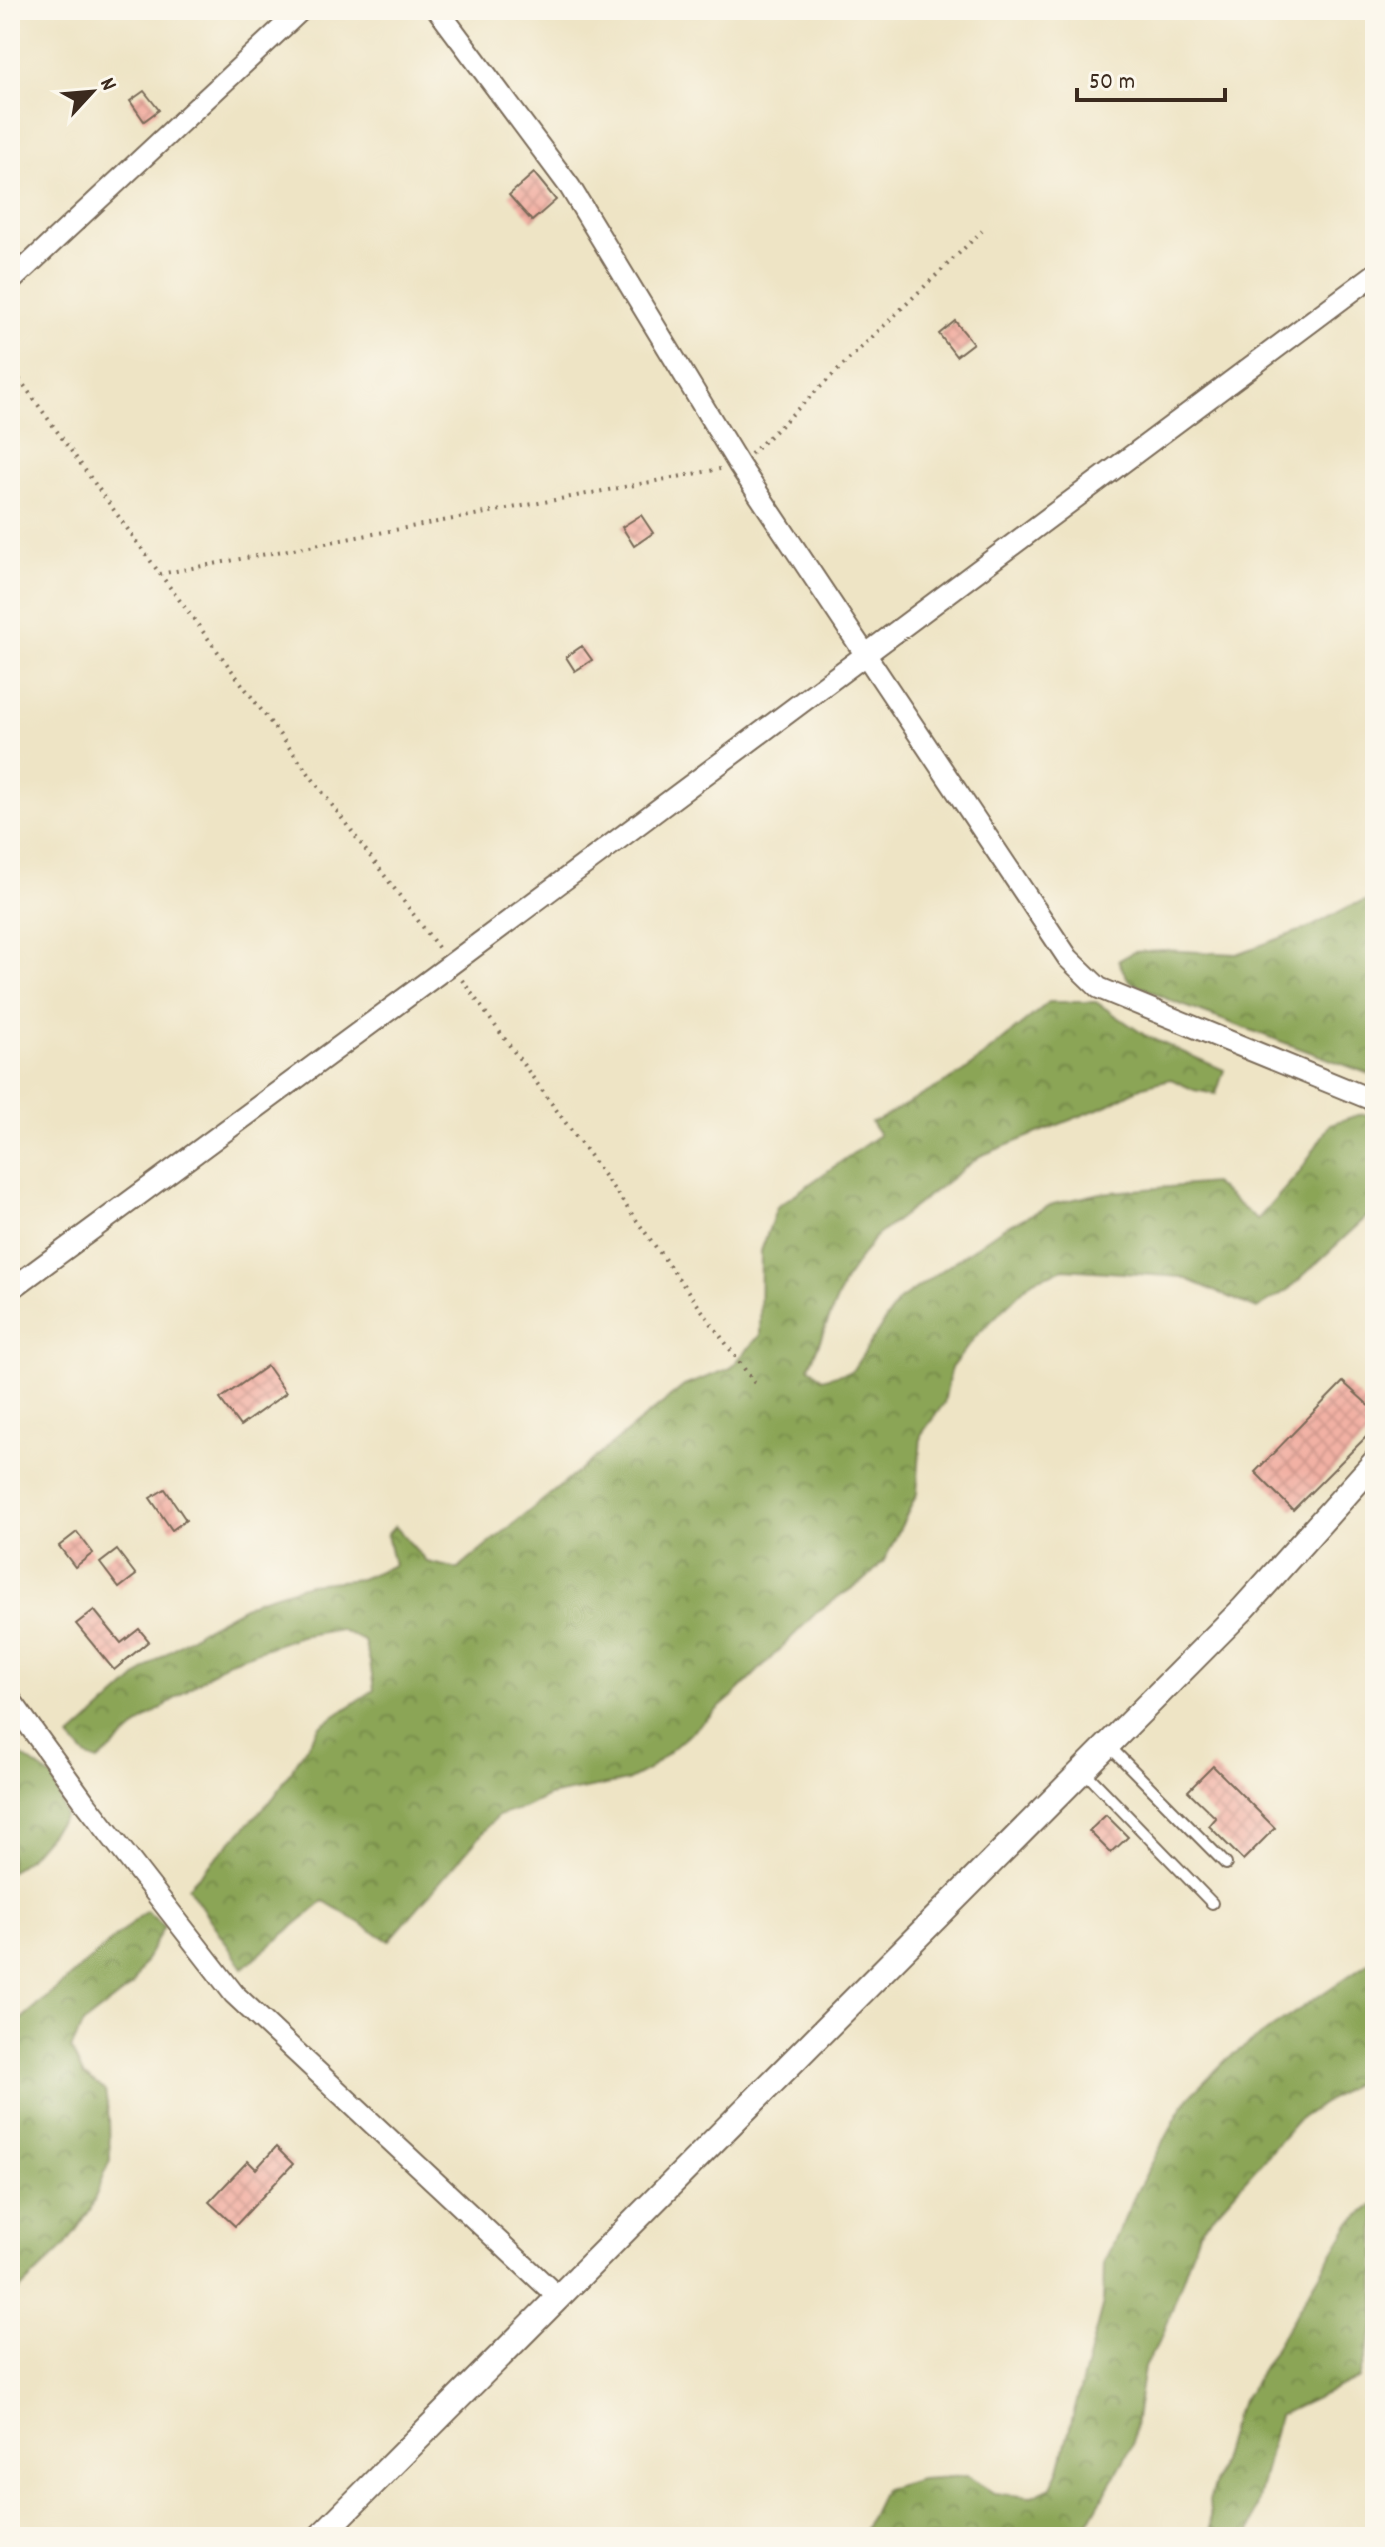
<svg xmlns="http://www.w3.org/2000/svg" width="1385" height="2547" font-family="Dekko,sans-serif">
<style>
.forest{fill:url(#forest-crowns);stroke:#63683a;stroke-width:2}
.building{fill:url(#building-cross-hatch)}
.lines{fill:none;stroke-linecap:round;stroke-linejoin:round}
.service-casing{stroke:#7a6b58;stroke-width:14}
.minor-casing{stroke:#7a6b58;stroke-width:24}
.tertiary-casing{stroke:#7a6b58;stroke-width:28}
.path{stroke:#7a6b58;stroke-width:4;stroke-dasharray:2 6;stroke-linecap:butt}
.service{stroke:#fff;stroke-width:10}
.minor{stroke:#fff;stroke-width:20}
.tertiary{stroke:#fff;stroke-width:24}
</style>
<defs>
<pattern id="forest-crowns" width="20" height="18" patternUnits="userSpaceOnUse" patternTransform="scale(2)"><rect width="20" height="18" fill="#8ba557"/><path d="M2 6a3 3 0 1 1 6 0M12 15a3 3 0 1 1 6 0" fill="none" stroke="#738747"/></pattern>
<pattern id="building-cross-hatch" width="8" height="8" patternUnits="userSpaceOnUse" patternTransform="scale(2)"><rect width="8" height="8" fill="#f2b1a4"/><path d="M0 0l8 8M0 8l8-8" fill="none" stroke="#d0988d"/></pattern>
</defs>
<rect width="100%" height="100%" fill="#fbf7ec"/>
<filter id="ink" filterUnits="userSpaceOnUse"><feTurbulence type="fractalNoise" baseFrequency=".0125" numOctaves="2"/><feDisplacementMap in="SourceGraphic" scale="16" xChannelSelector="R" yChannelSelector="G"/><feConvolveMatrix kernelMatrix="1 2 1 2 8 2 1 2 1" color-interpolation-filters="sRGB"/></filter>
<filter id="wash" filterUnits="userSpaceOnUse"><feTurbulence type="fractalNoise" baseFrequency=".006" numOctaves="4" result="noise"/><feDisplacementMap in="SourceGraphic" scale="32" xChannelSelector="R" yChannelSelector="G"/><feGaussianBlur stdDeviation="1.8" result="paint"/><feColorMatrix in="noise" values="0 0 0 0 0 0 0 0 0 0 0 0 0 0 0 0 0 1.4 0 .05"/><feComposite in="paint" operator="in"/></filter>
<g filter="url(#wash)">
<rect width="100%" height="100%" fill="#eee4c5"/>
<path class="forest" d="M1375,898V1076L1174,1002L1129,981L1118,961L1134,952L1162,950L1237,954L1313,926L1350,906Z
M1049,1002H1096L1146,1036L1224,1070L1216,1094L1194,1090L1171,1079L1143,1086L1108,1105L980,1156L874,1238L845,1280L809,1367L822,1379L852,1371L898,1301L1003,1228L1053,1204L1101,1193L1213,1183L1257,1220L1299,1173L1330,1124L1358,1115L1375,1114V1209L1289,1289L1257,1309L1182,1277L1064,1269L1033,1280L977,1335L951,1368L944,1403L921,1435L917,1494L884,1561L866,1579L818,1611L734,1695L648,1770L627,1781L548,1796L526,1807L497,1816L389,1941L324,1901L243,1968L188,1887L274,1797L320,1726L374,1690L370,1662L364,1641L340,1629L300,1636L227,1662L146,1719L98,1761L87,1757L70,1738L154,1662L201,1630L257,1600L309,1584L360,1579L394,1565L387,1535L395,1526L427,1562L458,1569L684,1386L731,1368L760,1335L761,1251L777,1207L879,1135L871,1122L878,1120L964,1072Z
M11,1748L53,1778L65,1816L29,1858L10,1872Z
M146,1911L164,1926L132,1986L83,2024L71,2049L83,2075L105,2090L109,2119L110,2160L90,2210L65,2246L10,2299V2029Z
M1375,1958V2070L1299,2119L1199,2232L1163,2335L1144,2367L1132,2446L1084,2530L1090,2537H861L884,2489L921,2479L967,2476L994,2493L1030,2497L1051,2487L1059,2469L1103,2303L1104,2262L1137,2191L1182,2107L1189,2097L1228,2058Z
M1375,2203V2324L1359,2378L1278,2416L1249,2537H1212L1209,2501L1235,2414L1350,2224Z"/>
<g id="blocks">
<path class="building" d="M144,91L159,110L144,121L130,101Z
M534,173L556,200L532,221L509,195Z
M955,321L973,343L956,356L939,334Z
M641,515L653,533L634,546L622,527Z
M582,646L592,660L575,671L566,657Z
M267,1366L286,1393L240,1426L220,1399Z
M1343,1382L1375,1411V1428L1293,1510L1255,1472Z
M165,1489L186,1520L172,1530L150,1498Z
M77,1532L93,1553L75,1567L59,1546Z
M117,1550L136,1575L119,1588L100,1563Z
M94,1610L121,1643L139,1629L149,1641L114,1670L76,1624Z
M1213,1766L1275,1828L1243,1860L1209,1826L1216,1818L1188,1791Z
M1106,1815L1128,1837L1111,1853L1089,1831Z
M276,2147L293,2164L235,2226L209,2202L248,2161L256,2169Z"/>
</g>
</g>
<g filter="url(#ink)">
<use href="#blocks" fill-opacity="0" stroke="#7a6b58" stroke-width="2"/>
<g class="lines">
<defs>
<path id="service" d="M1109,1746L1226,1864
M1084,1771L1212,1903"/>
<path id="minor" d="M438,10L570,187L739,465L1068,958L1099,988L1375,1101
M10,282L301,10
M10,1290L450,965L1375,274
M10,1699L84,1801L234,1994L558,2297"/>
<path id="tertiary" d="M320,2537L1243,1609L1375,1462"/>
</defs>
<use href="#service" class="service-casing"/>
<use href="#minor" class="minor-casing"/>
<use href="#tertiary" class="tertiary-casing"/>
<path class="path" d="M10,366L160,574L440,950
M751,454L982,231
M160,574L720,469
M462,980L756,1385"/>
<use href="#service" class="service"/>
<use href="#minor" class="minor"/>
<use href="#tertiary" class="tertiary"/>
</g>
</g>
<rect width="1385" height="2547" fill="none" stroke="#fbf7ec" stroke-width="40"/>
<g transform="translate(92 92) rotate(64)" stroke="#fbf7ec" stroke-width="6" paint-order="stroke">
<path d="M0-6L14 30L0 20L-14 30Z" fill="#3b2a1e"/>
<text y="-12" font-size="22" font-weight="bold" text-anchor="middle" fill="#3b2a1e">N</text>
</g>
<path d="M1077 88v12h148v-12" fill="none" stroke="#3b2a1e" stroke-width="4"/>
<text x="1089" y="88" font-size="24" fill="#3b2a1e" stroke="#fbf7ec" stroke-width="6" paint-order="stroke">50 m</text>
</svg>
